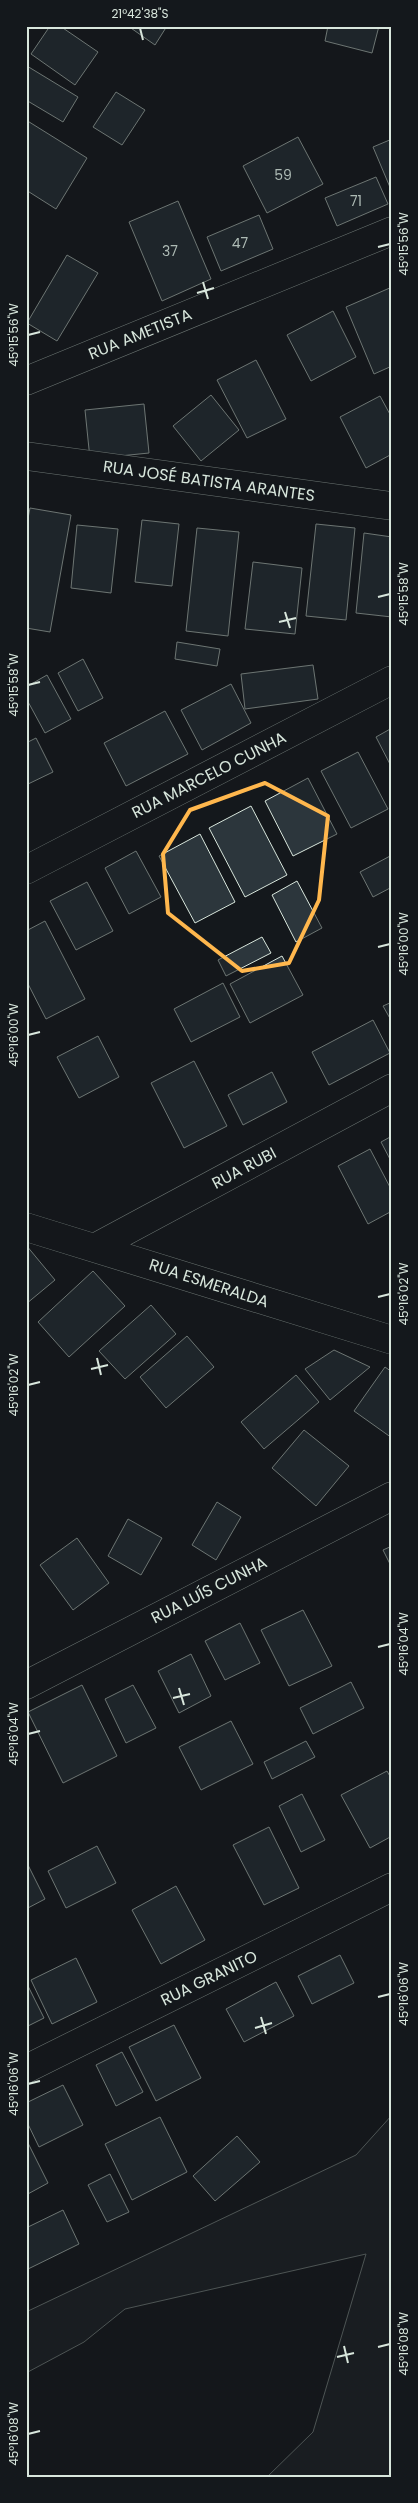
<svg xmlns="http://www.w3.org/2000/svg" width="418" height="2503" font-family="Poppins,sans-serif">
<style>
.green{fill:#202428;stroke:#939e99}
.building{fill:#2c363c;stroke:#d8e6dc}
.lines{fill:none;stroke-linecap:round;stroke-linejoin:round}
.minor-casing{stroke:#d8e6dc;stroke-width:29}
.minor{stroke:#14181c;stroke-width:28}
.marked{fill:none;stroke:#ffb74d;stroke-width:4;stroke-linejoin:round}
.ticks{fill:none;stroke:#d8e6dc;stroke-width:2}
.labels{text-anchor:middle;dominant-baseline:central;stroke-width:4;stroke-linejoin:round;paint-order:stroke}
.number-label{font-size:14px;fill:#adbab4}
.street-label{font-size:16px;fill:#d8e6dc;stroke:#14181c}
.neatline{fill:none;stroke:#d8e6dc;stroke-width:2}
.ticks-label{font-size:12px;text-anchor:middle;fill:#d8e6dc}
</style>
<rect width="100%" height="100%" fill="#14181c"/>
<path class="green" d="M392,2115V2477H267L313,2432L366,2254L125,2309L84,2342L26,2373V2312L356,2155Z"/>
<path class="building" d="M50,26H60L98,52L75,85L31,54Z
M128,26H167L155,45Z
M328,26H379L372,53L325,41Z
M27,66L78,97L63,122L26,100Z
M116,92L145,110L122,145L93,127Z
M26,120L87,158L56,209L26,190Z
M298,137L323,184L267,213L243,166Z
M392,139V192L373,147Z
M376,177L388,204L337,226L325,198Z
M178,201L211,279L162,301L129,222Z
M259,215L273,249L221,271L207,237Z
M67,255L98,273L57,341L27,323Z
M392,287V366L374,374L346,307Z
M333,311L356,357L311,381L287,335Z
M256,360L286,419L247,438L217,380Z
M211,395L239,430L201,461L173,426Z
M380,396L392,418V454L366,468L340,417Z
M144,404L149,453L90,459L85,410Z
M30,508L71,515L50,632L26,628V529Z
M142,520L179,524L172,586L135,582Z
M316,524L355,528L346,620L306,616Z
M77,525L118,529L111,593L71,588Z
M197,528L239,532L228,636L186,631Z
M364,533L392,537V617L356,613Z
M253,562L302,568L295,634L245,629Z
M177,642L220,649L217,666L175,659Z
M83,659L103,698L78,711L58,673Z
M313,665L318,699L245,709L241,674Z
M47,675L71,719L45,733L26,698V687Z
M231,684L251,723L202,750L181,710Z
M165,711L188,754L126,786L104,743Z
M392,728V768L376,737Z
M36,738L53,772L26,785V743Z
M358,752L388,809L351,828L321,771Z
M308,778L337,834L293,856L265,801Z
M251,806L287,875L245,897L209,828Z
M200,834L235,902L195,923L159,856Z
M136,851L161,897L129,914L105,868Z
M392,855V887L373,897L360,872Z
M297,881L322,928L296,942L272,895Z
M87,882L113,931L76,950L50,901Z
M45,921L85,999L46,1019L26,980V931Z
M262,937L271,953L226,976L218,960Z
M282,956L303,995L250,1023L230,984Z
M223,983L240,1017L191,1042L174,1009Z
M392,1002V1022L383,1006Z
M373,1020L390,1053L329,1085L312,1052Z
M98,1036L119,1077L79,1098L57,1057Z
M194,1061L227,1126L184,1148L151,1083Z
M272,1072L287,1102L243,1125L228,1095Z
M392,1136V1163L381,1142Z
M370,1149L392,1191V1211L368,1224L338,1166Z
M26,1245L55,1280L26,1304Z
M93,1271L125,1306L69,1357L38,1322Z
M151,1305L176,1334L125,1379L99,1351Z
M187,1336L214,1367L166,1408L140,1377Z
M334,1350L370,1367L330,1400L305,1369Z
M385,1367L392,1372V1438L354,1411Z
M296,1375L319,1402L264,1449L241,1422Z
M304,1430L349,1466L316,1506L272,1468Z
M217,1502L241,1517L216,1560L192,1545Z
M128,1519L162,1538L141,1575L108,1556Z
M77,1538L109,1583L73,1610L40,1565Z
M392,1546V1568L383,1550Z
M303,1610L332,1666L289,1686L261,1630Z
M240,1623L260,1663L225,1680L205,1641Z
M191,1654L211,1696L179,1713L158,1671Z
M351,1682L364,1708L313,1734L300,1708Z
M82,1685L117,1756L63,1783L28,1712Z
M133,1685L156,1728L126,1743L105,1699Z
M231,1721L253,1764L201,1790L179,1747Z
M306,1741L315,1757L272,1779L264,1762Z
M387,1771L392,1780V1836L370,1848L341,1795Z
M302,1794L325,1840L301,1852L279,1806Z
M269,1827L299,1888L264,1905L233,1845Z
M97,1846L116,1883L66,1908L48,1871Z
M26,1861L45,1899L26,1909Z
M176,1886L205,1940L161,1964L132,1910Z
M340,1955L354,1983L312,2004L298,1976Z
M76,1958L97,2002L52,2024L31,1980Z
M26,1982L44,2018L26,2027Z
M276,1982L294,2016L244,2042L226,2009Z
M174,2025L201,2078L156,2101L129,2047Z
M122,2052L143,2092L116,2106L96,2065Z
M63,2085L83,2125L39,2147L26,2120V2103Z
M160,2117L187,2172L132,2200L105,2144Z
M237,2136L260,2162L215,2201L193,2176Z
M26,2139L48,2183L26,2195Z
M110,2174L129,2212L107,2222L88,2185Z
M63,2210L79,2244L26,2270V2228Z"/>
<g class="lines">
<defs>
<path id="minor" d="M26,381L392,231
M26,456L392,506
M26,870L392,680
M26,1227L392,1340
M96,1247L392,1088
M26,1685L392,1496
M26,2069L392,1887"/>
</defs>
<use href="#minor" class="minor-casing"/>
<use href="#minor" class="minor"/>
</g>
<path d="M0 0H418V2503H0ZM265,783L328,816L319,900L289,963L242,971L168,913L163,854L190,810Z" fill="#14181c" fill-opacity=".55" fill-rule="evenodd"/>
<path class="marked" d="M265,783L328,816L319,900L289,963L242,971L168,913L163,854L190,810Z"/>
<path class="ticks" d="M140,28L143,40M378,247L390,244M203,282L208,299M197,293L214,288M28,335L40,332M378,597L390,594M285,612L290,628M279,622L296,618M28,685L40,682M378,947L390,944M28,1035L40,1032M378,1297L390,1294M97,1358L101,1375M91,1369L108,1365M28,1385L40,1382M378,1647L390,1644M179,1688L184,1705M173,1698L190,1694M28,1734L40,1731M378,1997L390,1994M261,2017L266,2034M255,2028L272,2023M28,2084L40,2081M344,2346L348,2363M378,2347L390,2344M337,2357L354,2353M28,2434L40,2431"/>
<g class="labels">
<g class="number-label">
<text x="283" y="175">59</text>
<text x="356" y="201">71</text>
<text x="240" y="243">47</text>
<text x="170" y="251">37</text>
</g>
<g class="street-label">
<text transform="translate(140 334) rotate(-22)">RUA AMETISTA</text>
<text transform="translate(209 481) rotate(8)">RUA JOSÉ BATISTA ARANTES</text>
<text transform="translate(209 775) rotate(-27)">RUA MARCELO CUNHA</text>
<text transform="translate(244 1168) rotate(-28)">RUA RUBI</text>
<text transform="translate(209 1283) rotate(18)">RUA ESMERALDA</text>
<text transform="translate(209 1590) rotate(-27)">RUA LUÍS CUNHA</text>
<text transform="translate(209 1978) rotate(-26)">RUA GRANITO</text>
</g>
</g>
<rect width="418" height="2503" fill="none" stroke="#14181c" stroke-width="55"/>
<rect x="28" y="28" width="362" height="2448" class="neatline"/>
<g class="ticks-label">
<text x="140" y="18">21°42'38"S</text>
<text transform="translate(404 244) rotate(-90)" y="4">45°15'56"W</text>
<text transform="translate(14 335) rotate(-90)" y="4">45°15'56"W</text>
<text transform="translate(404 594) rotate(-90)" y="4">45°15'58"W</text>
<text transform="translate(14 685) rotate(-90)" y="4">45°15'58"W</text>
<text transform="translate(404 944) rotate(-90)" y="4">45°16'00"W</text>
<text transform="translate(14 1035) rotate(-90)" y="4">45°16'00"W</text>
<text transform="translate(404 1294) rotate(-90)" y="4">45°16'02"W</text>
<text transform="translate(14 1385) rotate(-90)" y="4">45°16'02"W</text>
<text transform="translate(404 1644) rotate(-90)" y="4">45°16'04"W</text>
<text transform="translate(14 1734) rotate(-90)" y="4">45°16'04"W</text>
<text transform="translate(404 1994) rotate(-90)" y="4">45°16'06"W</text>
<text transform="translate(14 2084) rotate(-90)" y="4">45°16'06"W</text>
<text transform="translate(404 2344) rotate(-90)" y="4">45°16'08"W</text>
<text transform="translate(14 2434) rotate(-90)" y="4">45°16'08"W</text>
</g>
</svg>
